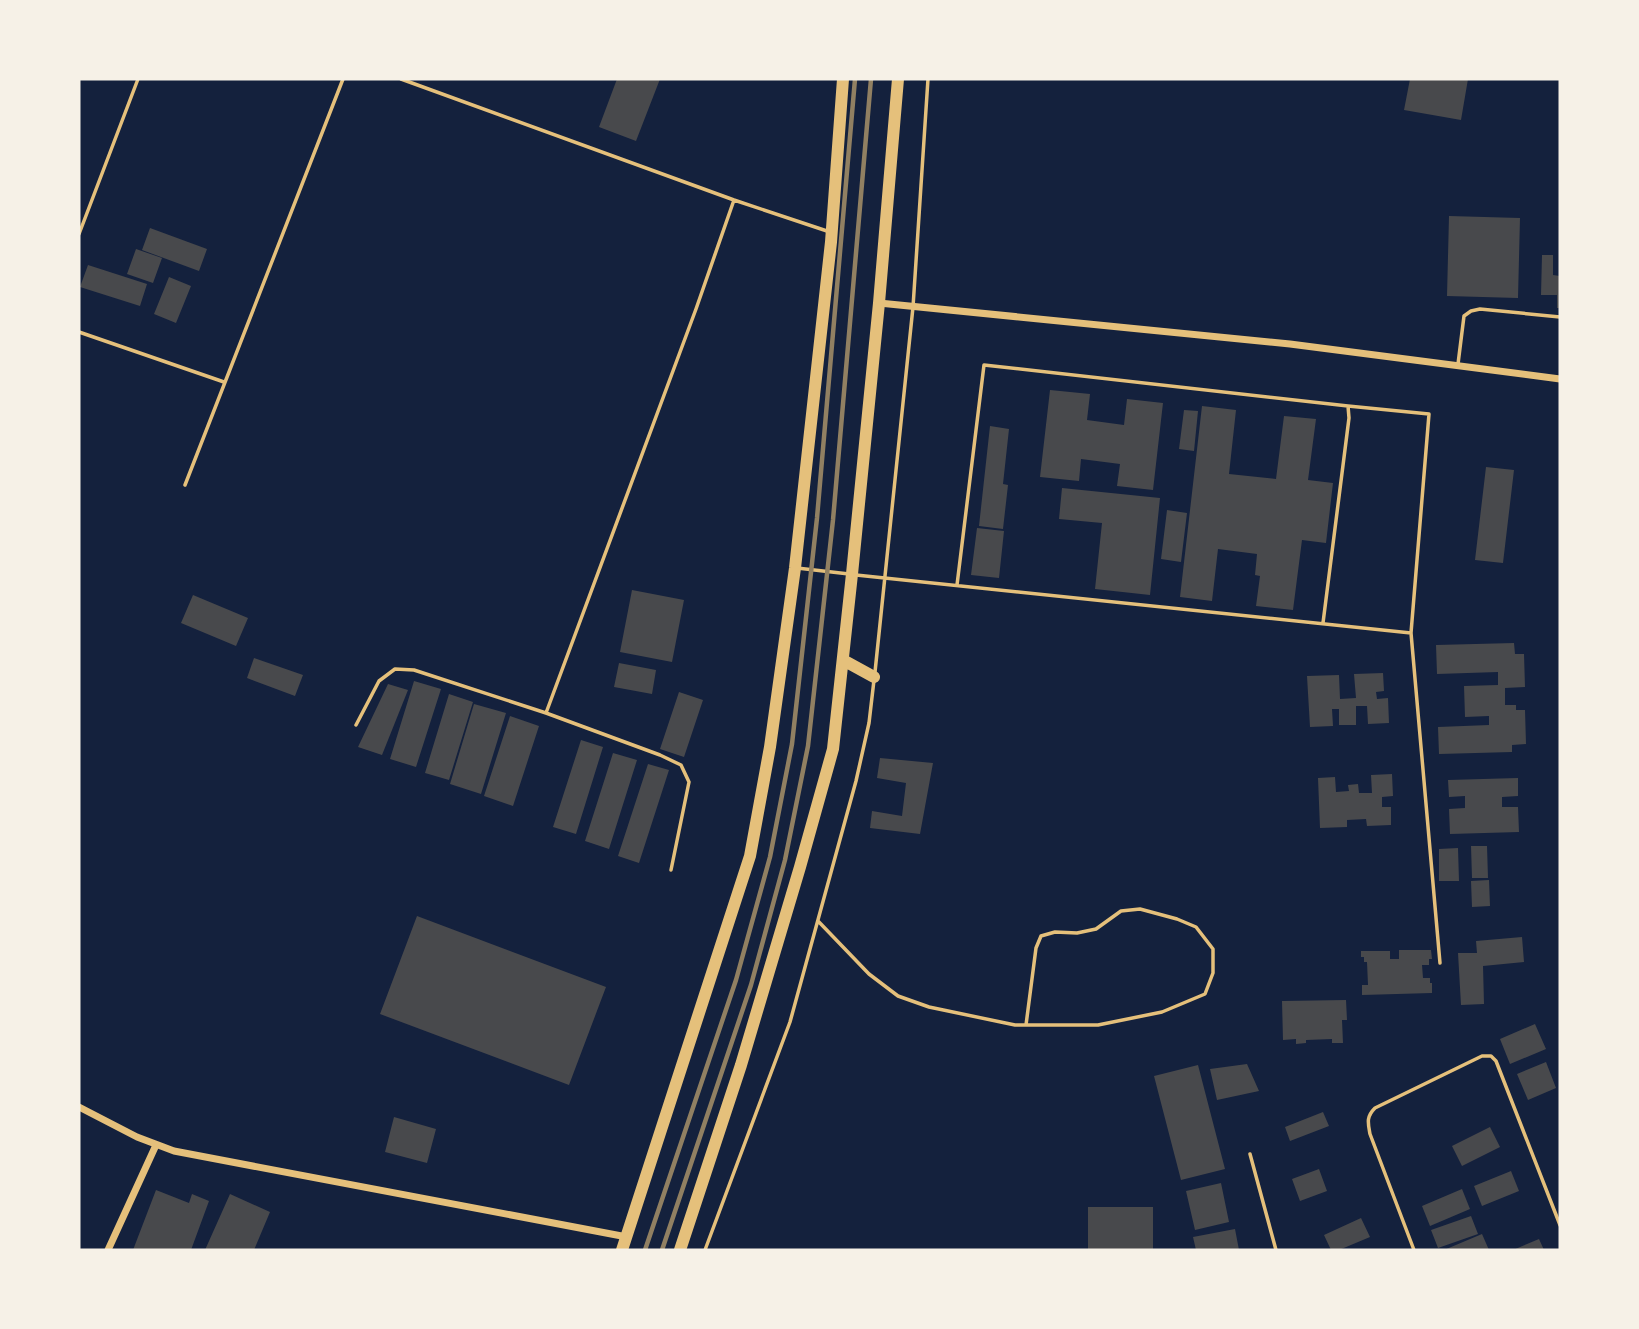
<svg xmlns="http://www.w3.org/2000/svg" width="1639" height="1329" font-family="Ubuntu,sans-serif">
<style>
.building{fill:#48494c}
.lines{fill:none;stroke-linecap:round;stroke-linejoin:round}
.service{stroke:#e5c07b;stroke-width:3.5}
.minor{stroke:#e5c07b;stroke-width:7}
.trunk{stroke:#e5c07b;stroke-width:12}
.rail{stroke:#918062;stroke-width:4.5}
</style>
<rect width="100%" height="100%" fill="#14213d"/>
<path class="building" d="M617,79H660L636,141L599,127Z
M1410,79H1468L1461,120L1404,110Z
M1449,216L1520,218L1518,298L1447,296Z
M150,228L207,249L199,271L142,250Z
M136,249L162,258L153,283L127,274Z
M1542,255H1553V275L1560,276V308H1557V295H1541Z
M88,265L147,284L140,306L80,287Z
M169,277L191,286L176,323L154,314Z
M1050,390L1090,394L1087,420L1124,425L1127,399L1163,403L1153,490L1117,486L1120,464L1081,459L1079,481L1040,477Z
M1202,406L1236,410L1229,474L1276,479L1284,416L1316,419L1308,480L1333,483L1326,543L1302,540L1293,610L1256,606L1260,576L1255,575L1257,554L1218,549L1212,601L1180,597Z
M1184,410L1198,411L1194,451L1179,449Z
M990,426L1009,429L1003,484L1008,485L1003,529L979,526Z
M1486,467L1514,470L1503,563L1475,560Z
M1062,488L1160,498L1150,595L1095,589L1102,523L1059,519Z
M1167,510L1187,513L1181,562L1161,559Z
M977,528L1004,531L999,578L971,575Z
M632,590L684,600L672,662L620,652Z
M193,595L248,618L236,646L181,623Z
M1514,643L1515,654H1524L1525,687L1505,688V705H1516V710H1525L1526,744L1512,745V752L1439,754L1438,727L1489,725V716L1465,717L1464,686L1498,685V672L1437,674L1436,645Z
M254,658L303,675L295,696L247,678Z
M619,663L656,670L652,694L614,687Z
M1383,673L1384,691L1376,692L1377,699L1388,698L1389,723L1368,724L1367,706H1356V725H1339V709H1332L1333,726L1310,727L1307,676L1339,675L1340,699L1356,698L1354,674Z
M414,681L441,689L416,767L390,759Z
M388,684L408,690L382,755L358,747Z
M679,692L703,700L684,757L660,749Z
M449,694L473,702L449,780L425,773Z
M474,704L506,713L481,794L450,784Z
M510,716L539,726L513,806L484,796Z
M581,740L603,747L576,834L553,827Z
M613,753L637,760L609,849L585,841Z
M880,758L933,763L920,834L870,828L872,811L902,816L906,783L877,778Z
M648,764L669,770L639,863L618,856Z
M1392,774L1393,796L1382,797V807H1391V825L1367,826L1366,819L1347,820V827L1320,828L1318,778L1335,777L1336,792L1349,791L1348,785L1358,784L1359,793H1372L1371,775Z
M1518,778V796L1502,797V807H1518L1519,832L1450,834L1449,809L1465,808V796L1449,797L1448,780Z
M1471,846H1487L1488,878H1472Z
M1458,848L1459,881H1439V849Z
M1489,880L1490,906L1472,907L1471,881Z
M417,916L606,987L569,1085L380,1014Z
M1522,937L1524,962L1483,966L1484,1004L1461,1005L1458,953H1477L1476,941Z
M1399,950H1431L1432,959H1429V965H1422L1423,978H1430V983H1432V993L1362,995V985H1368L1367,962H1364V957H1361V951H1390V959H1399Z
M1346,1000L1347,1020H1342L1343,1043H1332V1039L1306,1040V1043L1296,1044V1039L1283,1040L1282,1001Z
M1535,1024L1546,1049L1510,1064L1500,1039Z
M1546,1062L1556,1088L1528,1100L1517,1074Z
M1247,1064L1259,1091L1217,1100L1210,1069Z
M1198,1065L1225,1169L1181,1180L1154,1076Z
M1323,1112L1329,1126L1290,1141L1285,1127Z
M394,1117L436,1129L427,1163L385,1152Z
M1490,1127L1500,1147L1462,1166L1452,1146Z
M1319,1169L1327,1191L1300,1201L1292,1179Z
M1511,1171L1519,1191L1482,1206L1474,1186Z
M1221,1183L1229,1222L1195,1230L1186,1191Z
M1462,1189L1470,1209L1430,1226L1422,1206Z
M156,1190L189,1203L192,1194L209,1201L191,1250H133Z
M230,1194L270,1212L254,1250H205Z
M1088,1207H1153V1250H1088Z
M1471,1216L1478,1234L1438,1248L1431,1230Z
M1361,1218L1370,1237L1339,1250H1331L1324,1235Z
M1235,1229L1239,1250H1196L1193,1237Z
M1482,1234L1489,1250H1444Z
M1539,1239L1544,1250H1513Z"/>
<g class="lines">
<path class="service" d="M401,79L734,200L830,232
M79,234L138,79
M79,332L224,382
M1458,364L1464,316L1471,311L1480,309L1560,317
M185,485L343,79
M797,568L849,574
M856,575L1411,633
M957,585L984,365L1348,406L1429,414L1411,633L1440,963
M1323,623L1349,418L1348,406
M875,672L913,307L928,79
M546,713L696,309L734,200
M356,725L379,681L395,669L414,670L546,713L660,755L681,765L689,782L671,870
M818,921L869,974L898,996L929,1007L1015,1025H1098L1162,1012L1205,994L1213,973V949L1196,927L1177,919L1140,909L1121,911L1096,929L1077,933L1055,932L1041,936L1036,948L1026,1025
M1250,1154L1276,1250
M705,1250L790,1022L856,781L869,723L874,680
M1414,1250L1370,1134C1368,1123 1366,1117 1375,1108L1482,1056H1491L1496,1061L1560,1225"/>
<path class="minor" d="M879,303L1290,344L1560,379
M79,1107L137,1137L174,1151L627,1237
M108,1250L156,1145"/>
<path class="trunk" d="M843,660L874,677
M622,1250L750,856L770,747L795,568L831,242L843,79
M680,1250L741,1065L800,867L833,749L852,574L879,303L898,79"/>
<path class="rail" d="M645,1250L736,980L770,857L792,744L817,518L855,79
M662,1250L751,985L785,860L808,746L833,520L871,79"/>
</g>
<rect width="1639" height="1329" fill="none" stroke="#f6f1e7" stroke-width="161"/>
</svg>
